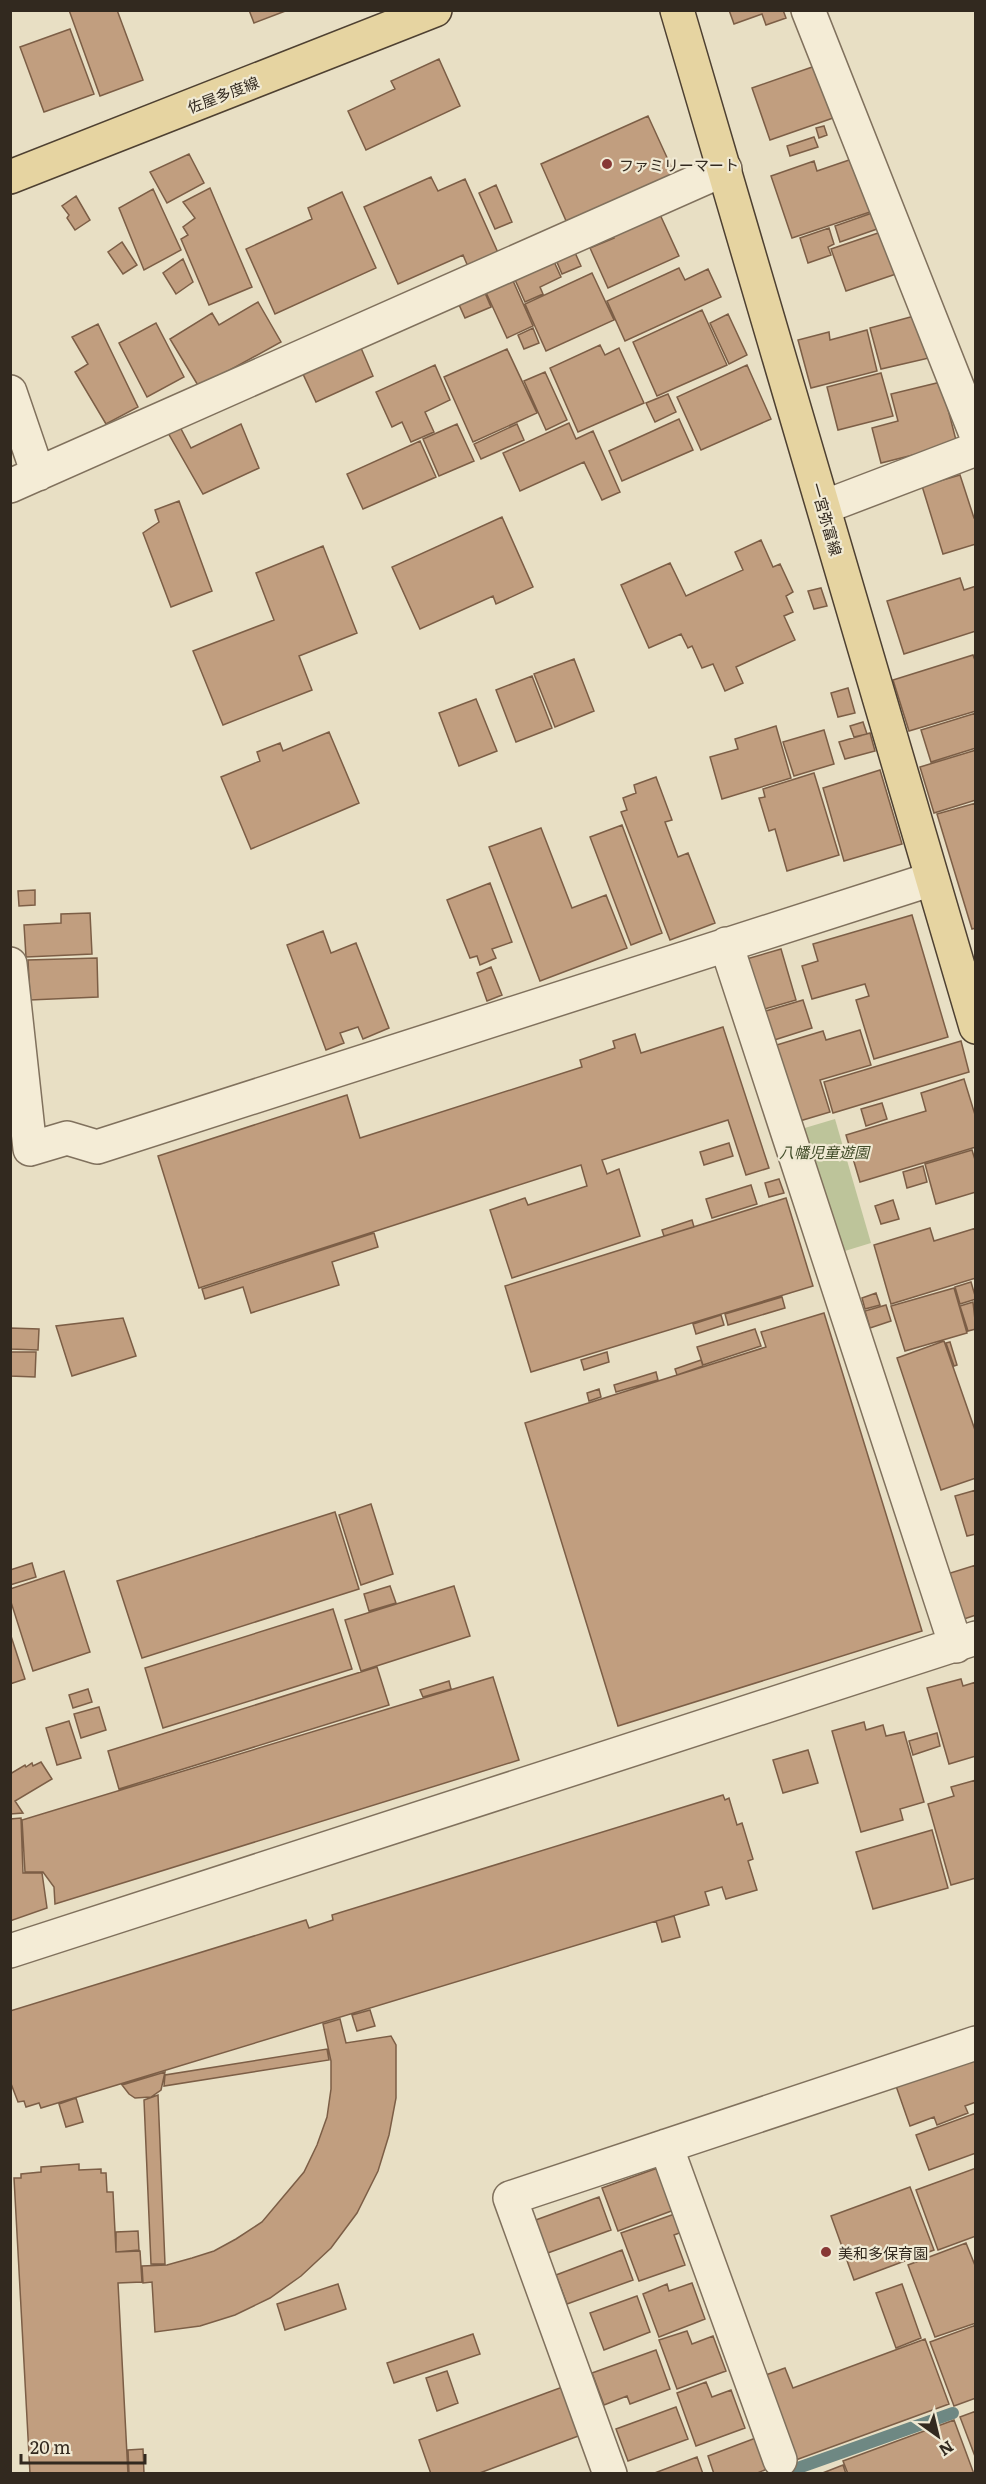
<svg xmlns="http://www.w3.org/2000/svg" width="986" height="2484" font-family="Literata,'Noto Sans JP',serif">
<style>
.green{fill:#bdc49a}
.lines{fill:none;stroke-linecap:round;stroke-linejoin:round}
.stream{stroke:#6e8883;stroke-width:12}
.building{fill:#c19e7f;stroke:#7c5e46;stroke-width:1.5}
.minor-casing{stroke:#80715d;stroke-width:36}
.major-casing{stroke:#4e4031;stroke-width:36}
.minor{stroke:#f4ecd6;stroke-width:33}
.major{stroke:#e6d4a1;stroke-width:33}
.poi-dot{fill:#873835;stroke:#f0e9d3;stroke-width:2}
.labels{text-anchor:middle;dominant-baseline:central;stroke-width:4.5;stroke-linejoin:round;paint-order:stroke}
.street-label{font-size:15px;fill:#32291f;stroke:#f0e9d3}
.poi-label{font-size:15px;fill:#32291f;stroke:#f0e9d3;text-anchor:start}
.park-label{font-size:15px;font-style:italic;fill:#414c28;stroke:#f0e9d3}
</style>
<rect width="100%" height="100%" fill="#e8dfc4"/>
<path class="green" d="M835,1119L871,1243L835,1254L798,1130Z"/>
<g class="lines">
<path class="stream" d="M781,2474L953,2413"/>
</g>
<path class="building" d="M69,10H117L143,80L100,96Z
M249,10H288L254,23Z
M729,10H783L786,18L766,25L762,14L734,24Z
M70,29L94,94L44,112L20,47Z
M439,59L460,106L366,150L348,111L395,89L391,81Z
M818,65L836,117L770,140L752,88Z
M648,116L675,175L567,223L541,164Z
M824,126L827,135L819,138L816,128Z
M814,137L818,147L790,156L787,146Z
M189,154L204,183L167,203L150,172Z
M855,158L873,211L792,238L771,176L814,161L817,171Z
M431,177L438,191L465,179L499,255L469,269L463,255L398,284L364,207Z
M496,185L512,222L495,229L479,193Z
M210,188L252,287L209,305L181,239L188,235L183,227L195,218L183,202Z
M153,189L181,250L144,270L119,208Z
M342,192L376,268L275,314L246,249L312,219L308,208Z
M76,196L90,220L75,230L67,218L69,215L62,206Z
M657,208L679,256L608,288L590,248L614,238L610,230Z
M875,212L880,228L840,242L835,226Z
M829,228L834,244L828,247L831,255L808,263L800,238Z
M881,232L896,274L846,291L831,249Z
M122,242L137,265L123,274L108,252Z
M572,246L581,266L562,274L554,255Z
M551,255L561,277L540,287L543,294L525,302L512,273Z
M183,259L193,282L176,294L163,273Z
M679,268L685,280L708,269L721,297L625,341L607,301Z
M592,273L614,320L546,351L525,304Z
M510,274L533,326L507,338L483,286Z
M482,286L491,307L465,318L456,298Z
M258,302L281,342L199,387L170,339L212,313L219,325Z
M702,310L727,365L657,396L633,342Z
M728,314L747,355L729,364L710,323Z
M918,315L929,358L881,369L870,328Z
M156,323L184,377L147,397L119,343Z
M98,324L138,407L106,424L75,372L88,364L72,337Z
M533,328L539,343L524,349L518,335Z
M867,330L877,371L811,388L798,340L829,332L830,340Z
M600,345L605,355L619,348L644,403L578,432L550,368Z
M361,348L373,376L316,402L303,374Z
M507,349L537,413L473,442L444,377Z
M435,365L450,400L425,412L434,432L411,442L402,422L392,427L376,392Z
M747,365L771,419L701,450L677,397Z
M545,372L567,420L546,430L524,381Z
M881,373L893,416L838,430L827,387Z
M941,382L957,444L881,463L872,428L898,421L891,394Z
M668,394L676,412L655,422L646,403Z
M679,419L693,450L622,481L609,451Z
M569,423L576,439L593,431L620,492L602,500L584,462L520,491L503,453Z
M241,424L259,468L203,494L167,431L179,425L191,448Z
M457,424L474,461L439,476L423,439Z
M517,424L524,440L481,459L474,444Z
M420,441L436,477L363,509L347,474Z
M960,475L974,518H976V544L943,554L922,486Z
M179,501L212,591L171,607L143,533L159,522L155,510Z
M502,517L533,587L496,604L493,596L420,629L392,567Z
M761,540L773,567L780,564L793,592L786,596L793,612L784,616L795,640L736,667L743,683L725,691L713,664L702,668L692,646L688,648L681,634L649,648L621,585L670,563L686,596L743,570L735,552Z
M323,546L357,633L299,656L312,690L223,725L193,651L274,620L256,573Z
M960,578L964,590L976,586V631L904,654L887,601Z
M821,588L827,606L814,609L808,591Z
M973,655L976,663V711L909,731L893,680Z
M574,659L594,711L555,727L534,674Z
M532,676L552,728L516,742L496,690Z
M848,688L855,713L838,717L831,693Z
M476,699L497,751L459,766L439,713Z
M976,713V748L931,762L921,730Z
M863,722L867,734L854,737L850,726Z
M776,726L791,778L722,799L710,757L738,749L735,739Z
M824,730L834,764L794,776L783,742Z
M329,732L359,803L251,849L221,777L260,761L257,752L280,743L283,751Z
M870,733L875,751L845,759L839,742Z
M976,750V800L934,813L920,767Z
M880,770L902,844L844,861L823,788Z
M814,773L839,855L787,871L775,829L769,831L759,798L765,797L763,789Z
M656,777L672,820L665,822L678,857L688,853L715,923L670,940L621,812L627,810L623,798L636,793L634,785Z
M976,803V928L972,929L937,814Z
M622,825L662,933L631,945L590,837Z
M541,828L572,908L606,895L627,948L540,981L489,847Z
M490,883L512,942L492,949L496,958L480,965L477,956L470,958L447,900Z
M35,890V905L19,906L18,891Z
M90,913L92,954L26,957L24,925L61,923V914Z
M912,915L948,1037L874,1059L856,1000L869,996L865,984L812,999L802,966L818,961L813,944Z
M323,931L331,953L356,943L389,1028L363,1039L358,1027L340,1033L344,1043L326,1050L287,945Z
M781,949L796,1000L758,1011L743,960Z
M97,958L98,997L30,1000L28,960Z
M491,967L502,995L487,1001L477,973Z
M803,1000L812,1028L768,1042L759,1013Z
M723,1027L769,1168L746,1175L728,1120L602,1160L607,1174L619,1169L640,1236L512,1278L490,1210L525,1198L528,1205L587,1186L581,1165L199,1288L158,1156L347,1095L360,1138L582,1067L580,1060L615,1048L613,1041L635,1034L641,1053Z
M860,1030L871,1065L820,1080L830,1112L793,1123L770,1047L823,1031L826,1040Z
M961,1041L969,1072L833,1113L824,1082Z
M964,1079L976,1118V1147L860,1182L846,1135L926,1111L921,1093Z
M882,1103L887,1119L866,1126L861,1109Z
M729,1143L733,1156L704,1165L700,1152Z
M972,1150L976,1163V1192L936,1204L925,1164Z
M923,1166L927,1182L907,1188L903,1172Z
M779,1179L784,1193L769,1197L765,1183Z
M751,1185L757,1204L712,1218L706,1199Z
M786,1198L813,1286L531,1372L505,1286Z
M893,1200L899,1219L881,1224L875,1206Z
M692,1220L694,1227L664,1236L662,1230Z
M930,1228L934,1241L976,1228V1278L891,1304L874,1245Z
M374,1233L378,1247L332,1262L339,1285L251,1313L243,1287L205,1299L202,1289Z
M971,1282L976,1299L960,1304L955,1287Z
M954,1288L967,1333L905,1351L891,1306Z
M876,1293L880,1305L865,1309L862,1298Z
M782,1297L785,1308L728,1325L725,1314Z
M973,1302L976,1329L968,1331L960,1306Z
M886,1305L891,1321L870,1328L865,1311Z
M824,1313L922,1631L618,1726L525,1423L766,1347L761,1332Z
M721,1315L724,1325L696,1334L693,1324Z
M123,1318L136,1356L72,1376L56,1326Z
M10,1328L39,1329L38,1350L10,1349Z
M755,1329L761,1346L703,1365L697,1347Z
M944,1341L976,1433V1478L941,1490L897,1358Z
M950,1342L957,1365L954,1366L946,1343Z
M10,1352H36L35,1377L10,1376Z
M607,1352L609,1362L584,1370L581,1360Z
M701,1360L703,1366L677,1375L675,1369Z
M656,1372L658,1380L616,1392L614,1385Z
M599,1389L601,1397L589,1401L587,1393Z
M976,1490V1534L967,1536L955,1496Z
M371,1504L393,1574L361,1585L339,1515Z
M335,1512L359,1589L142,1658L117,1581Z
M32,1563L36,1577L10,1585V1570Z
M976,1565V1615L958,1621L944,1575Z
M64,1571L90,1652L33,1671L10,1599V1589Z
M390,1586L396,1603L369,1611L364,1594Z
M454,1586L470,1636L361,1671L345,1620Z
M333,1609L352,1669L163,1728L145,1668Z
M10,1633L25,1679L10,1684Z
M377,1667L389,1705L119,1789L108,1751Z
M493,1677L519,1760L55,1904L54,1887L43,1872H25L22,1820Z
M961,1679L963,1686L976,1682V1756L949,1764L927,1688Z
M449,1681L451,1689L423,1697L420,1690Z
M88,1689L92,1702L73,1708L69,1695Z
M99,1707L106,1730L81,1738L74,1714Z
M69,1721L81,1758L57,1765L46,1728Z
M864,1722L866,1730L883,1725L886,1736L904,1732L924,1802L900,1809L903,1820L861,1832L832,1731Z
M937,1733L940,1746L913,1755L909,1741Z
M808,1750L818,1783L783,1793L773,1760Z
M41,1762L52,1779L15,1801L23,1813L10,1814V1774L25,1765L26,1767L32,1763L33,1766Z
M976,1780V1878L951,1885L928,1804L954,1796L951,1787Z
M723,1795L725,1800L729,1798L737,1825L742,1823L753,1859L748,1861L757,1890L726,1899L722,1887L705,1892L709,1905L41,2108L39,2103L26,2107L24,2101L18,2102L10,2081V2011L306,1920L309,1928L333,1920L332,1915Z
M21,1818L23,1873H42L47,1908L10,1921V1819Z
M932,1830L948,1888L873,1909L856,1852Z
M674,1916L680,1937L662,1942L656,1921Z
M370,2010L375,2026L357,2031L352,2015Z
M340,2019L346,2043L391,2036L396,2045V2098L389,2135L378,2171L357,2213L331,2248L301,2276L270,2298L235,2315L200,2326L155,2332L152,2282L143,2283L142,2266L167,2265L192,2258L214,2251L236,2239L262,2222L304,2172L317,2145L327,2117L331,2089V2061L323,2024Z
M327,2049L329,2060L164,2086L165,2075Z
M976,2060V2102L965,2106L968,2113L937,2125L934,2117L910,2126L896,2086Z
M165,2072L161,2090L151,2097L135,2098L129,2094L122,2085Z
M158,2095L165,2264H151L144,2100Z
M76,2098L83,2122L66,2127L59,2104Z
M976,2113V2153L929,2170L916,2135Z
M79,2164V2170L101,2169V2173H106L107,2192H113L116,2252L140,2251L142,2282L118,2283L128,2474H30L14,2178H21V2174L41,2172V2167Z
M666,2165L682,2207L618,2231L602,2188Z
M976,2168V2236L938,2250L916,2190Z
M910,2187L934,2250L854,2280L831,2216Z
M599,2197L611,2230L545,2254L533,2221Z
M683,2211L690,2229L674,2235L685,2265L639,2281L621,2233Z
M138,2231L139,2250L116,2252V2232Z
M966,2243L976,2268V2323L935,2337L908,2265Z
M622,2250L633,2280L567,2304L556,2275Z
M692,2283L705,2319L659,2337L643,2294L667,2284L669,2291Z
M338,2284L346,2309L285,2330L277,2304Z
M902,2284L921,2338L896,2348L876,2293Z
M637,2296L650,2332L604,2350L590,2313Z
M976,2325V2398L954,2406L930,2342Z
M687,2331L692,2344L713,2336L726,2371L677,2389L659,2340Z
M473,2334L480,2354L394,2383L387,2363Z
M925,2339L949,2404L793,2461L763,2376L785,2368L793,2388Z
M656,2350L670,2389L630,2404L627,2396L604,2405L592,2373Z
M447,2371L458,2403L437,2411L426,2378Z
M706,2382L712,2397L731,2390L745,2428L696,2446L677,2393Z
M568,2385L581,2435L477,2474H431L419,2440Z
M676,2407L688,2439L628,2461L616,2429Z
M976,2411V2459L960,2417Z
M954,2420L974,2474H848L843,2461Z
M761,2436L772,2467L755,2474H714L708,2456Z
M143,2449L144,2474H129L128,2450Z
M697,2457L703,2474H652Z
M843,2465L846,2474H820Z"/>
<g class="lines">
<defs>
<path id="minor" d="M808,10L976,434
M10,392L38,474
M10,486L725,169
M824,507L976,449
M726,944L956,1646
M10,964L30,1149L67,1138L97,1147L932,879
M10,1951L976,1638
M666,2146L780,2460
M610,2474L510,2198L976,2043"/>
<path id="major" d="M677,10L976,1027
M10,177L435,10"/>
</defs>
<use href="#minor" class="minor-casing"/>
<use href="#major" class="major-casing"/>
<use href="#minor" class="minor"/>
<use href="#major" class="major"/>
</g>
<g class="poi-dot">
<circle cx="607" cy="164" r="6"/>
<circle cx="826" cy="2252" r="6"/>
</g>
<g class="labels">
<g class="street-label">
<text transform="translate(223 94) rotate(-21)">佐屋多度線</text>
<text transform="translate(827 519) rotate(74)">一宮弥富線</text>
</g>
<g class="poi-label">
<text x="619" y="164">ファミリーマート</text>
<text x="838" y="2252">美和多保育園</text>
</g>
<g class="park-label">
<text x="824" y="1151">八幡児童遊園</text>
</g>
</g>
<rect width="986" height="2484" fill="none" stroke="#32291f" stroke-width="24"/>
<g transform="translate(938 2436) rotate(146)" stroke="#f0e9d3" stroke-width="4.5" paint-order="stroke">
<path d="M0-4.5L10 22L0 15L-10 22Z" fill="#32291f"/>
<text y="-9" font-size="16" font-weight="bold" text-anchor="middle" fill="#32291f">N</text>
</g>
<path d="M21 2454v9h124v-9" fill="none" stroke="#32291f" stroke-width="3"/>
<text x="30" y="2454" font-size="18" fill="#32291f" stroke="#f0e9d3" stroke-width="4.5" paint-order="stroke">20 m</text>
</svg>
